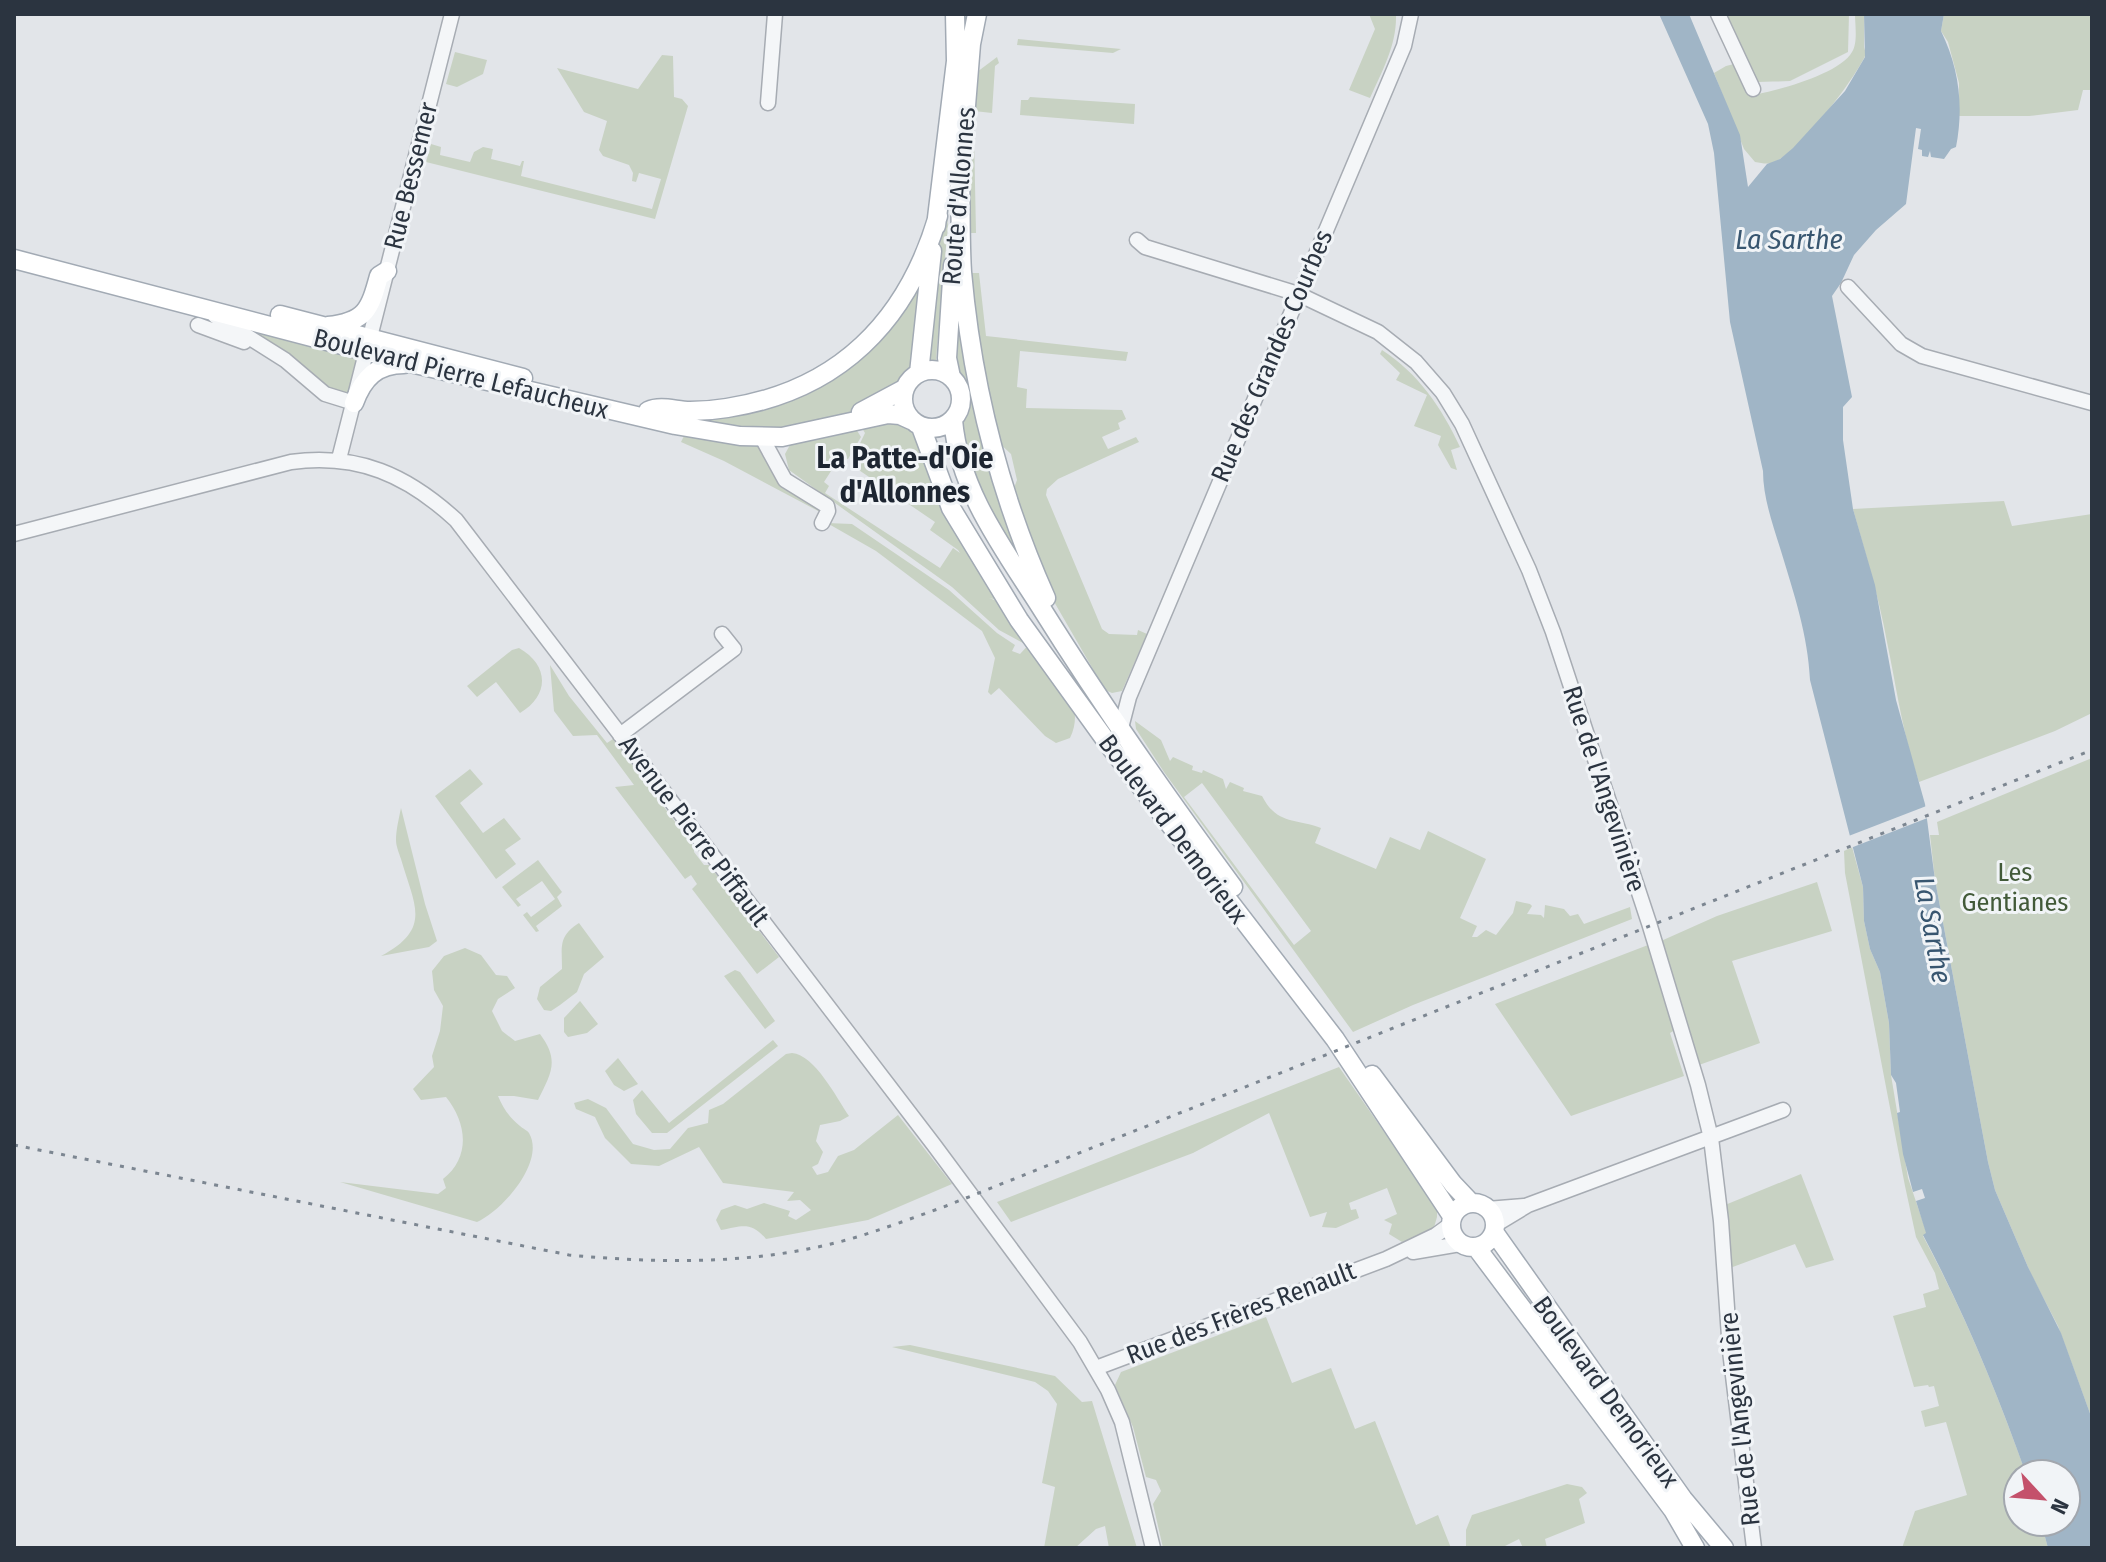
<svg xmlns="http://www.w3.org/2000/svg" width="2106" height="1562" font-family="'Fira Sans Condensed',sans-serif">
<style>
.green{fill:#c8d2c3;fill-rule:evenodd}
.water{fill:#a0b5c6}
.pier{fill:#e2e5e9}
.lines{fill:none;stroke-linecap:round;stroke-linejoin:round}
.minor-casing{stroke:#a7acb3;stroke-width:17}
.major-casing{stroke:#a2aab4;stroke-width:21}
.minor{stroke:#f4f6f8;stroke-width:14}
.major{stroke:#fff;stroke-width:18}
.rail{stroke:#7c8691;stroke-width:3;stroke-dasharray:4 8;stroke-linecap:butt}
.labels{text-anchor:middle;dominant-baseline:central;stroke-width:6;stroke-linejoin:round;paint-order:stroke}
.street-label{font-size:26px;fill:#2b3440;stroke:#f1f4f7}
.park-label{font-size:26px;fill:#425a39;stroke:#f1f4f7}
.water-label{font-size:28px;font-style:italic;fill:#385670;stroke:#f1f4f7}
.quarter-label{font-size:30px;font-weight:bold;fill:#1d2531;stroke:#f1f4f7}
</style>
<rect width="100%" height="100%" fill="#e2e5e9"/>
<path class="green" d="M1369,14H1396C1397,45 1382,71 1370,98L1349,90L1375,29Z
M1726,14H1849L1848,52L1790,81L1758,82Z
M1855,14H1864V47L1866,54C1855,79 1799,153 1774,162C1768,165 1762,163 1755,162L1744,149L1714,73L1726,66L1738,63L1753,95C1776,91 1840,74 1852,52C1858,43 1855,25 1855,14Z
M1944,14H2092V90H2083L2078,110L2029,116H1959V83L1948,42L1941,31Z
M1018,39L1121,49L1113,53L1017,45Z
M455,52L487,60L483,74L457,87L446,84Z
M662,55L673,56L674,97L682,99L688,106L655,219L426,162L431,144L441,147L440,155L470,162L474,152L483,147L493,149L491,159L520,166L522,161H524L521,176L652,209L661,179L639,173L636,182L632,181L633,173L629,165L603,156L599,150L607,121L584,112L557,68L638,89Z
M997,57L999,63L995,66L992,113L974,111L977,72Z
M1030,97L1135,104L1134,124L1020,115L1021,100H1028Z
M969,132L974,134L976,233H969Z
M960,179L974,367L1050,606L976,502L956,416L961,398L955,382Z
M945,203L948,225L935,370C911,371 880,405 855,414C796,435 734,427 673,417L810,381L892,315Z
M969,273H979L986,336L1128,352L1126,361L1020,351L1017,387L1027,389L1026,408L1122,410L1126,419L1118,423L1120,429L1102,437L1108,449L1136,437L1139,442L1058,479L1047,489L1046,495L1102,629L1109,634L1137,635L1138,630L1147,634L1122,691L1112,693L1105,690L1049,593L1011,496L1017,480L1011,454L996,440L982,379Z
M197,306L367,351L354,403L341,400Z
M1382,350C1418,373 1442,408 1460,447L1451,450L1457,470L1451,468L1438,445L1441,436L1414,426L1427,395L1396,380L1400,373L1380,354Z
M911,420L998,600L989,598L1000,602L1029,639L1023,643L999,630L952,587L789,470L785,454L791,443L856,429L861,437L848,459L840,457L824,482L829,486L825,493L940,568L953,548L960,553L958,550L930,530L935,522L850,464L865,433L860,425Z
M685,434L751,439L818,506L820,512L724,461L681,442Z
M2004,501L2012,526L2092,514V713L2055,731L1919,782C1903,736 1897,690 1887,642C1879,597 1865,553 1853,509Z
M827,523L852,524L949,590L997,633L1015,645L1012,651L1020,654L1033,640C1053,668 1088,701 1070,738L1056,743L1045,736L999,688L991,695L988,692L995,658L982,631L876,551Z
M519,648C549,665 550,695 520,713L496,682L477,697L467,686L512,650Z
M550,665L569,696L607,743L613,739L694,847V852L704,865H709L779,957L757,974L692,889L697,884L691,875L685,879L615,787L634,785L597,735L573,736L554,711Z
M1135,721L1161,740L1170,761L1173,757L1193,766L1192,770L1202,773L1203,770L1223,779L1226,789L1230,782L1244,788L1243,791L1262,796C1277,825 1294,818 1321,828L1315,843L1376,869L1390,837L1420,850L1428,831L1486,859L1460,918L1477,926L1472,937H1477L1486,930L1496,935L1513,913L1516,901L1530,904L1532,906L1527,914L1541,915L1544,918L1545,905L1564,909L1570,916L1578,914L1584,924L1630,907L1632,919L1413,1005L1353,1032L1164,772L1136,729ZM1202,783L1311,931L1294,945L1184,797Z
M2092,758V1419L2058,1326L2031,1274L1995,1190L1988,1162L1935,880L1930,835H1939L1937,822Z
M470,769L483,784L460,803L483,833L504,818L521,839L505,850L516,864L496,879L435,796Z
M401,808L425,904L437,941L429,947L381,956C433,928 414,905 401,859C399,853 396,846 396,840C396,830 399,818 401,808Z
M1852,847L1863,887L1864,921L1870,949L1880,972L1889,1023L1891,1075L1908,1178L1927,1234L1923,1236C1964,1312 1997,1392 2026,1474H2018V1522H2041L2048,1548H1902L1915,1511L1967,1495L1946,1422L1925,1427L1921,1411L1939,1406L1934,1386L1929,1387L1928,1385L1914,1387L1893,1316L1926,1307L1923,1294L1939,1289L1935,1273L1916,1237L1905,1186L1845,873L1844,851Z
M538,860L562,892L557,897L562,906L536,926L539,931L536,932L523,915L527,912L531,917L555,899L542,881L516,899L521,905L518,907L502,887Z
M1817,882L1832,931L1732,961L1760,1043L1699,1065L1661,941L1717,916Z
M579,923L604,957L584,974L577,992L560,1005L551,1011L544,1010L537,999L540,987L562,969C562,947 558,936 579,923Z
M1648,945L1675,1030L1670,1033L1684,1076L1571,1116L1495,1004Z
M465,948L481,955L496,975L507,976L515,988L498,999L492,1011L502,1031L515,1041L540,1034C560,1061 551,1073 538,1100L514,1096H498C503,1108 509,1117 520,1126C522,1128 528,1131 529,1133C546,1162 501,1212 477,1222L340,1182L438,1194L446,1188L443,1179C471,1157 467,1123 446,1097L421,1100L413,1089L434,1067L432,1056L440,1031L443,1006L434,990L432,971L444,956Z
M735,970L740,972L775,1021L765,1029L724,976Z
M580,1001L598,1024L587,1033L568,1037L564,1032V1018Z
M773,1040L778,1046L667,1133H652L636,1114L633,1100L642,1090L669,1123Z
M792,1053C815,1055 836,1097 849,1116L840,1121L820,1125L816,1141L823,1152L818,1164L812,1167L817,1175L828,1172L838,1156L854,1150L898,1115L952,1184L868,1220L766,1239C751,1221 742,1226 721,1230L716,1220L721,1210L735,1205L747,1209L764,1203L790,1211L788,1216L796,1220L811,1210L800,1200L787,1201L794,1192L723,1183L699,1147L659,1166L631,1164L605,1138L595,1117L576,1109L574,1103L588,1099L606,1108L633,1144L654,1150L670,1149L688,1128L708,1123L709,1110L723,1104L786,1054Z
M618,1058L638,1084L624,1091L614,1085L605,1071Z
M1339,1067L1437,1208V1217L1433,1231L1402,1242L1389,1234L1392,1224L1384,1220L1397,1214L1387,1188L1349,1203L1351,1210L1356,1209L1359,1218L1336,1228L1322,1227L1327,1212L1310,1217L1269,1113L1193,1153L1011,1222L997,1202Z
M1801,1174L1834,1260L1806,1268L1795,1244L1730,1268L1725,1205Z
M1266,1317L1292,1383L1331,1368L1355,1429L1375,1421L1416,1525L1438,1515L1451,1548H1163L1153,1504L1161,1491L1156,1480L1146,1477L1133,1427L1115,1385L1121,1372Z
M910,1345L1055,1376L1082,1402L1092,1401L1137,1548H1109L1105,1526L1096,1529L1075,1548H1044L1055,1487L1042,1483L1057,1404L1048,1391L1035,1382L892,1347Z
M1567,1484L1582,1487L1587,1493L1579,1499L1585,1523L1545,1539L1547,1548H1523L1519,1539L1501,1548H1466V1530L1472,1515Z"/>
<path class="water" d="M1659,14H1689L1740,135L1748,187L1767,164L1780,159L1793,148L1845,91L1865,57L1864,14H1944L1941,31C1959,68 1964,106 1956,147L1951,149L1944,159L1931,157L1930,151L1928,157L1922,156V150L1918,149L1921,129L1916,128L1906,204L1876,230L1854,255L1841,283L1832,296L1852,397L1843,407V440L1853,509L1875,585L1896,700L1925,804L1935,880L1988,1162L1995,1190L2028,1267L2061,1333L2092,1419V1548H2048L2041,1522H2066V1474H2026C1997,1392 1964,1312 1923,1235L1926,1233L1916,1201L1925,1198L1922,1189L1913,1192L1903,1154L1897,1113L1900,1112L1896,1083L1891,1075L1889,1023L1880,972L1870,949L1864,921L1863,887L1810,680C1808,635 1794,594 1781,551C1773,525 1763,498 1763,471L1730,322L1714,153L1708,124Z"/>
<path class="pier" d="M1929,805L1930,817L1848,849L1846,837Z"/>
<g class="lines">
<defs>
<path id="minor" d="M1718,14L1753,89
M768,103L775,14
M1137,240L1145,247L1298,294L1378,332L1416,362L1443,393L1462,424L1529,570L1553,632L1649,923L1698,1085L1711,1138L1721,1221L1730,1351L1754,1548
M1848,287L1901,344L1922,356L2092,403
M215,316L285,360L325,394L354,403
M198,325L244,342
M761,436L785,480L827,506L828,511L822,523
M339,459L452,14
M14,534L291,462C358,453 407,475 456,520L934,1145L1080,1342L1108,1390L1122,1422L1153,1548
M1122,724L1129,697L1404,46L1411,14
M620,735L734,649L722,634
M1487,1209L1524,1206
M1495,1225L1528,1205L1783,1110
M1413,1252L1460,1244
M1096,1368L1386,1259L1436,1235L1451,1224"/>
<path id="major" d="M960,179C961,210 960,241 962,272C972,386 999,493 1046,598
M959,192L971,44L977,14
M936,226L956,61L955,14
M14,259L415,364L675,425L740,436L782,437L888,414L900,415L911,420
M280,315L523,378
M328,326C366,322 370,309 379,276L387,271
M903 399a29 29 0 1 1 58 0a29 29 0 1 1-58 0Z
M919,373L932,251
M951,377L947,358L953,265
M354,403C363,378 377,364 404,364
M648,411C661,405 676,411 690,411C702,411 715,410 727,408C838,391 907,322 938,216
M861,412L904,389
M953,420C959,490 1003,548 1040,606C1100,702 1165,795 1233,887
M921,427L951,508L1019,620L1112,749L1335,1039L1452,1216
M1372,1075L1453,1184L1471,1203
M1451 1225a22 22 0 1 1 44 0a22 22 0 1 1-44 0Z
M1494,1232L1683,1499L1724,1548
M1476,1247L1673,1510L1695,1548"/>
</defs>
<use href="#minor" class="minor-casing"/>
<use href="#major" class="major-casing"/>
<use href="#minor" class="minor"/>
<use href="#major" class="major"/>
<path class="rail" d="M14,1145L569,1255C666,1264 766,1265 860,1236C889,1227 918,1216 946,1206L2092,750"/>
</g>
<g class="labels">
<g class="street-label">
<text transform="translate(411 176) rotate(-76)">Rue Bessemer</text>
<text transform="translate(959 196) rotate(-85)">Route d'Allonnes</text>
<text transform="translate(1272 356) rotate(-67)">Rue des Grandes Courbes</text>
<text transform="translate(461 374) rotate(14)">Boulevard Pierre Lefaucheux</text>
<text transform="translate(1604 789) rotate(72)">Rue de l'Angevinière</text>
<text transform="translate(1173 829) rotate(53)">Boulevard Demorieux</text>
<text transform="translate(694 831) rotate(53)">Avenue Pierre Piffault</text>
<text transform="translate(1241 1313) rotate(-21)">Rue des Frères Renault</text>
<text transform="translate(1606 1392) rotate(54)">Boulevard Demorieux</text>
<text transform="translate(1740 1419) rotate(-96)">Rue de l'Angevinière</text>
</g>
<g class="park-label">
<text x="2015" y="872">Les<tspan x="2015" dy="30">Gentianes</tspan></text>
</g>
<g class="water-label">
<text x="1789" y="239">La Sarthe</text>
<text transform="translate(1933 930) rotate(80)">La Sarthe</text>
</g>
<g class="quarter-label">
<text x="905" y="458">La Patte-d'Oie<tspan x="905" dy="34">d'Allonnes</tspan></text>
</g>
</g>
<rect width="2106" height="1562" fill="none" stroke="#2b3440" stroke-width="32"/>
<g transform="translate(2042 1498) rotate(116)"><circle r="38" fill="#f1f4f7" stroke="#a2a7ae" stroke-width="2"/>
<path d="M0-6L14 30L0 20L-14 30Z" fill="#c4516b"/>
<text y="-12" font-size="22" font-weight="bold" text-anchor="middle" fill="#2b3440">N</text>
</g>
</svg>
